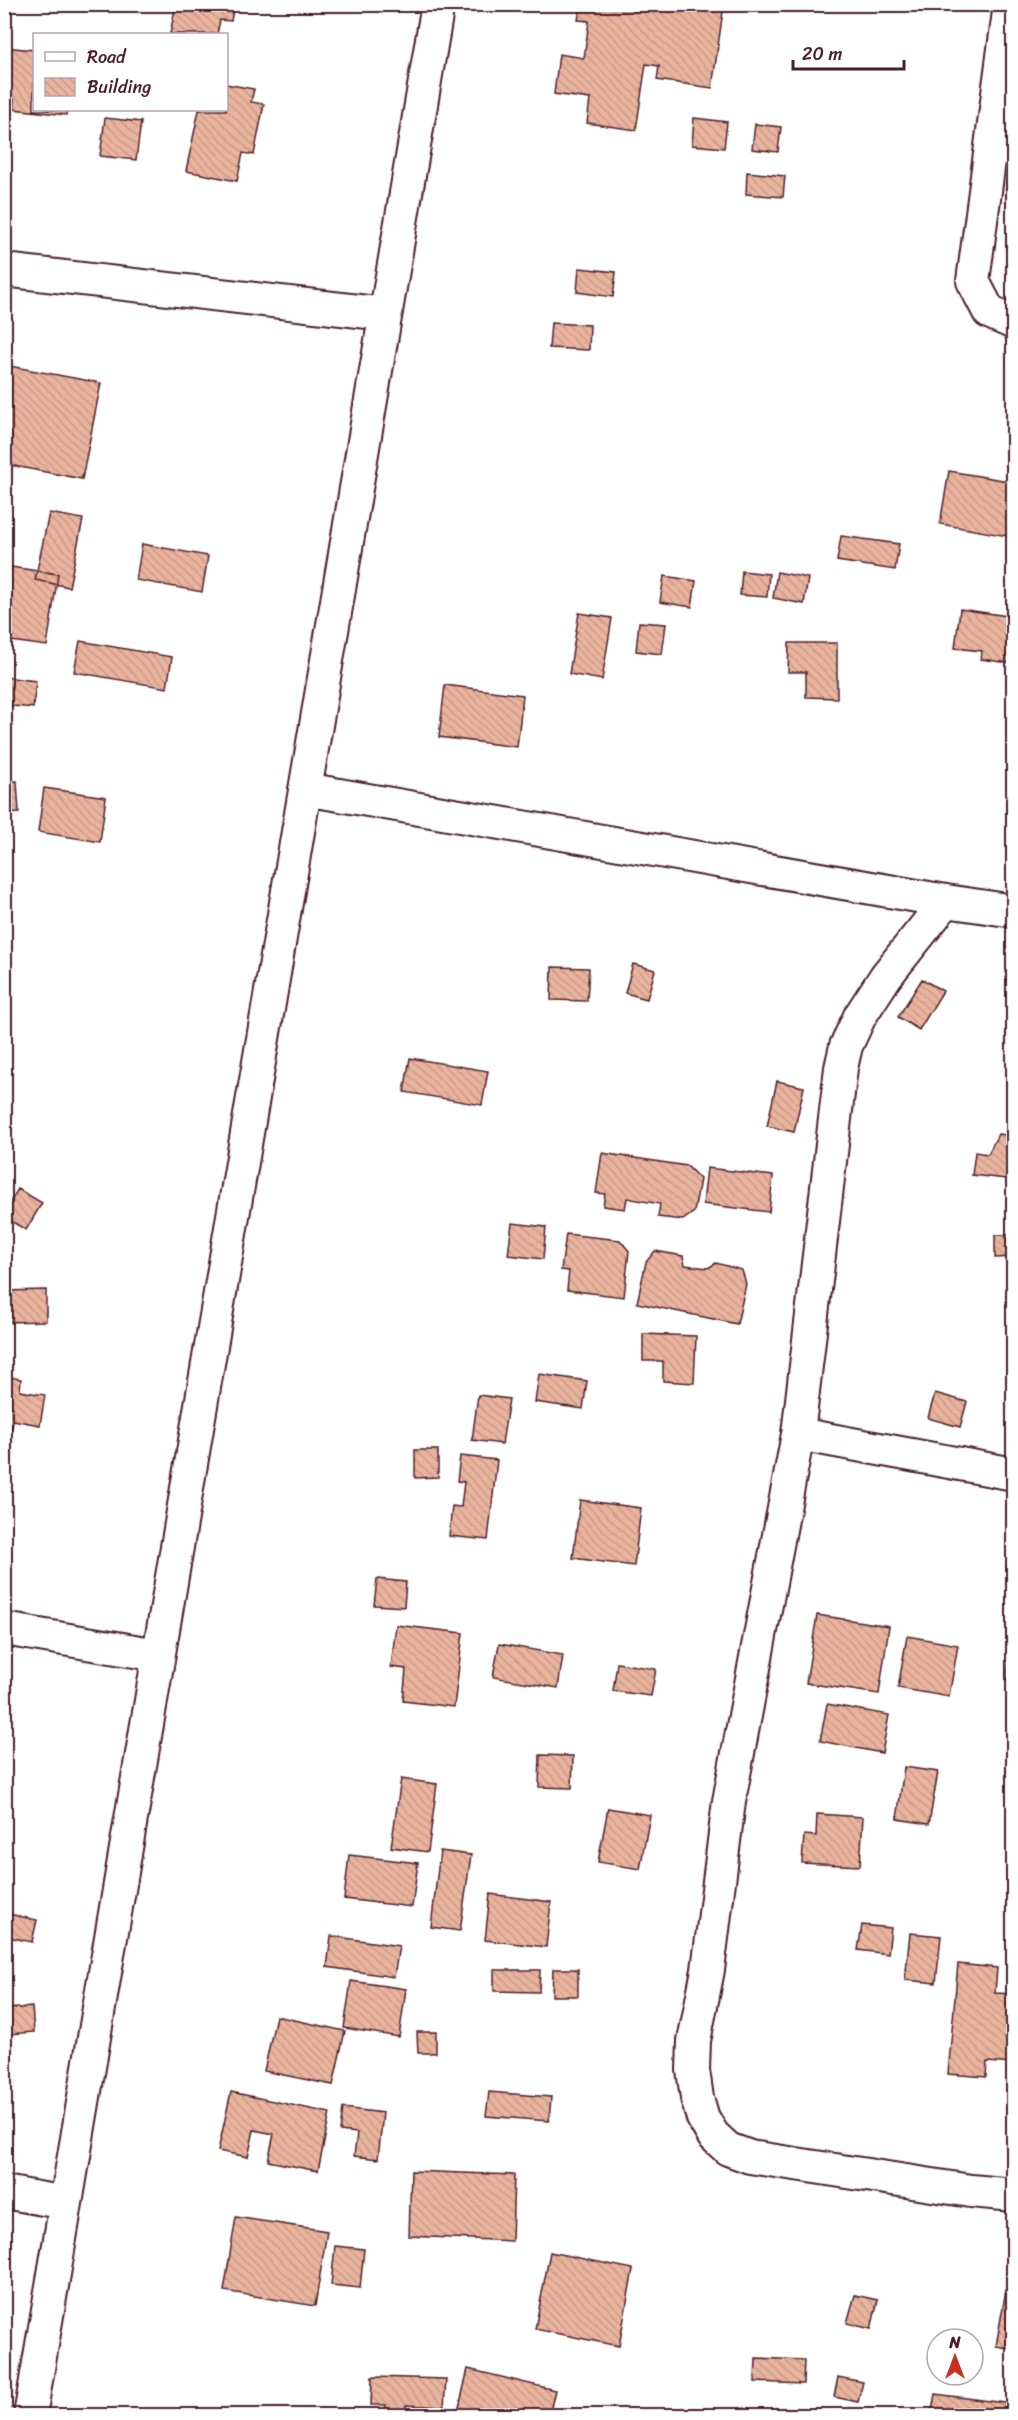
<svg xmlns="http://www.w3.org/2000/svg" width="1018" height="2420" font-family="Sriracha,sans-serif">
<style>
.building{fill:url(#building-back-hatch);stroke:#4a1f2b;stroke-width:1.5}
.lines{fill:none;stroke-linecap:round;stroke-linejoin:round}
.minor-casing{stroke:#4a1f2b;stroke-width:36}
.minor{stroke:#fff;stroke-width:32}
</style>
<defs>
<pattern id="building-back-hatch" width="6" height="6" patternUnits="userSpaceOnUse" patternTransform="scale(1.5)"><rect width="6" height="6" fill="#e9b49d"/><path d="M-1 5l2 2M0 0l6 6M5-1l2 2" fill="none" stroke="#c99a87"/></pattern>
</defs>
<rect width="100%" height="100%" fill="#fff"/>
<filter id="ink" filterUnits="userSpaceOnUse"><feTurbulence type="fractalNoise" baseFrequency=".0167" numOctaves="2"/><feDisplacementMap in="SourceGraphic" scale="12" xChannelSelector="R" yChannelSelector="G"/><feConvolveMatrix kernelMatrix="1 2 1 2 8 2 1 2 1" color-interpolation-filters="sRGB"/></filter>
<g filter="url(#ink)">
<path class="building" d="M176,4H234L231,21L220,20L217,34H170Z
M581,4H724L712,88L657,80L659,66L646,64L636,130L587,123L590,99L554,94L559,54L584,58L589,21L578,20Z
M4,47L34,50V110H67L66,115L13,109L14,99L4,98Z
M226,84L254,89L251,102L264,104L254,155L243,153L237,181L186,171L199,110H226Z
M105,118L141,122L136,160L100,156Z
M694,118L727,122L724,148L692,145Z
M755,124L781,127L778,152L752,149Z
M747,172L785,176L783,197L746,194Z
M579,268L616,272L613,297L577,292Z
M551,323L590,325L589,350L549,348Z
M4,365L101,383L82,479L4,464Z
M949,471L1014,482V498L1007,536L940,524Z
M49,513L83,519L69,587L35,580Z
M841,536L899,544L895,570L837,561Z
M142,544L208,556L202,592L136,580Z
M4,566L58,574L47,646L4,640L8,619H4Z
M742,571L769,574L767,597L740,595Z
M777,572L808,578L804,604L773,598Z
M664,576L696,581L692,607L660,602Z
M960,609L1014,617V638H1012L1009,663L981,659L982,651L955,648Z
M579,613L612,618L602,680L569,674Z
M639,622L666,624L662,654L636,651Z
M80,641L172,657L167,688L74,672Z
M789,643H837V698L806,697V672H788Z
M4,677L36,681L33,708L4,705Z
M445,685L523,695L517,747L439,737Z
M17,781L19,813L4,814V782Z
M44,788L106,797L100,842L38,832Z
M4,852L10,853L6,883L4,882Z
M633,964L655,970L647,999L625,993Z
M552,967L589,968L587,1001L551,1000Z
M922,979L943,991L919,1030L898,1017Z
M410,1058L488,1071L482,1105L404,1092Z
M777,1081L804,1087L794,1132L767,1126Z
M998,1134L1014,1136V1180L972,1175L975,1152L988,1154Z
M602,1153L687,1166L700,1179L694,1212L683,1220L658,1217L660,1204L627,1198L625,1209L603,1206L605,1194L596,1193Z
M707,1168L773,1176L769,1212L703,1204Z
M18,1189L42,1203L26,1230L4,1217V1212Z
M512,1223L546,1227L543,1259L508,1255Z
M566,1234L620,1240L629,1251L624,1297L567,1290L569,1271L561,1270Z
M995,1235H1014V1257L995,1258Z
M655,1251L683,1256L685,1265L708,1268L716,1263L742,1270L746,1284L737,1324L637,1303L646,1262Z
M46,1290V1321L4,1322V1291Z
M643,1334L696,1336L694,1383L663,1381V1361H643Z
M539,1374L587,1381L583,1409L535,1402Z
M4,1376L21,1379L20,1391L45,1395L40,1425L13,1420L7,1453H4Z
M935,1393L967,1402L960,1427L928,1418Z
M478,1395L509,1399L502,1444L472,1440Z
M415,1450H438V1477L415,1478Z
M460,1456L497,1460L488,1540L449,1536L452,1506L461,1507L464,1482L457,1481Z
M580,1500L641,1508L634,1566L573,1558Z
M377,1579L406,1582L404,1607L374,1605Z
M817,1615L889,1626L879,1694L806,1683Z
M396,1625L463,1633L454,1707L403,1701L406,1669L391,1667Z
M907,1636L958,1645L949,1697L898,1688Z
M1010,1638H1014V1681L1007,1680Z
M499,1644L563,1655L558,1688L493,1677Z
M617,1663L656,1669L651,1696L613,1691Z
M827,1704L889,1715L882,1753L820,1741Z
M540,1755L573,1756L572,1788L539,1787Z
M904,1767L938,1772L929,1824L897,1819Z
M401,1779L437,1784L428,1852L391,1847Z
M608,1808L650,1815L640,1869L598,1862Z
M817,1814L863,1817L860,1866L802,1863L804,1835L816,1836Z
M440,1851L471,1855L460,1931L431,1927Z
M349,1855L418,1863L412,1907L344,1899Z
M490,1894L551,1902L546,1947L485,1940Z
M4,1913L37,1920L32,1942L4,1936Z
M862,1925L891,1928L888,1954L858,1950Z
M910,1933L941,1936L936,1983L905,1980Z
M331,1936L399,1946L394,1977L327,1967Z
M958,1964L997,1968L995,1993L1014,1994V2064L987,2062L986,2077L948,2074Z
M553,1969H578V1996H552Z
M494,1970H540L539,1992L494,1991Z
M351,1981L406,1989L399,2037L344,2028Z
M32,2007L34,2032L9,2034L6,2009Z
M276,2016L345,2031L333,2085L264,2071Z
M417,2032H436V2053H418Z
M231,2092L330,2113L318,2171L268,2161L274,2134L254,2130L248,2157L218,2151Z
M489,2092L551,2097L549,2121L486,2116Z
M343,2108L383,2113L378,2159L354,2156L357,2133L340,2131Z
M411,2171L514,2175L512,2241L409,2236Z
M236,2217L327,2231L315,2306L224,2291Z
M335,2246L364,2249L360,2288L331,2285Z
M550,2252L633,2269L619,2346L535,2329Z
M1009,2273L1014,2274V2349L996,2346Z
M855,2295L878,2300L871,2329L847,2323Z
M756,2358L804,2360L803,2384L755,2382Z
M468,2369L555,2390L549,2416H457Z
M372,2377L446,2379L444,2407L406,2405V2414L385,2413L386,2405H371Z
M838,2377L863,2382L858,2402L834,2397Z
M935,2394L1005,2403L1004,2416H931Z"/>
<g class="lines">
<defs>
<path id="minor" d="M1010,4L973,281L989,312L1014,323
M4,270L385,314
M305,789L946,901L1014,911
M946,901L886,976L860,1016L846,1046L841,1068L798,1434L729,1801L708,1970L694,2041L693,2070L697,2098L703,2118L713,2135L728,2149L750,2157L971,2191L1014,2195
M798,1434L1014,1474
M4,1629L158,1655
M4,2192L66,2203
M30,2416L438,4"/>
</defs>
<use href="#minor" class="minor-casing"/>
<use href="#minor" class="minor"/>
</g>
</g>
<rect width="1018" height="2420" fill="none" stroke="#fff" stroke-width="24"/>
<rect x="12" y="12" width="994" height="2396" fill="none" stroke="#4a1f2b" stroke-width="2" filter="url(#ink)"/>
<rect x="33" y="33" width="195" height="78" fill="#ffffff" stroke="#b7a5aa" stroke-width="1.5"/>
<rect x="45" y="52" width="30" height="9" fill="#ffffff" stroke="#b7a5aa" stroke-width="1.5"/>
<text x="87" y="63" font-size="18" fill="#4a1f2b">Road</text>
<rect x="45" y="78" width="30" height="18" fill="url(#building-back-hatch)" stroke="#b7a5aa" stroke-width="1.5"/>
<text x="87" y="93" font-size="18" fill="#4a1f2b">Building</text>
<g transform="translate(955 2357)"><circle r="28" fill="#ffffff" stroke="#b7a5aa" stroke-width="1.5"/>
<path d="M0-4.5L10 22L0 15L-10 22Z" fill="#c8321e"/>
<text y="-9" font-size="16" font-weight="bold" text-anchor="middle" fill="#4a1f2b">N</text>
</g>
<path d="M793 60v9h111v-9" fill="none" stroke="#4a1f2b" stroke-width="3"/>
<text x="802" y="60" font-size="18" fill="#4a1f2b" stroke="#ffffff" stroke-width="4.5" paint-order="stroke">20 m</text>
</svg>
